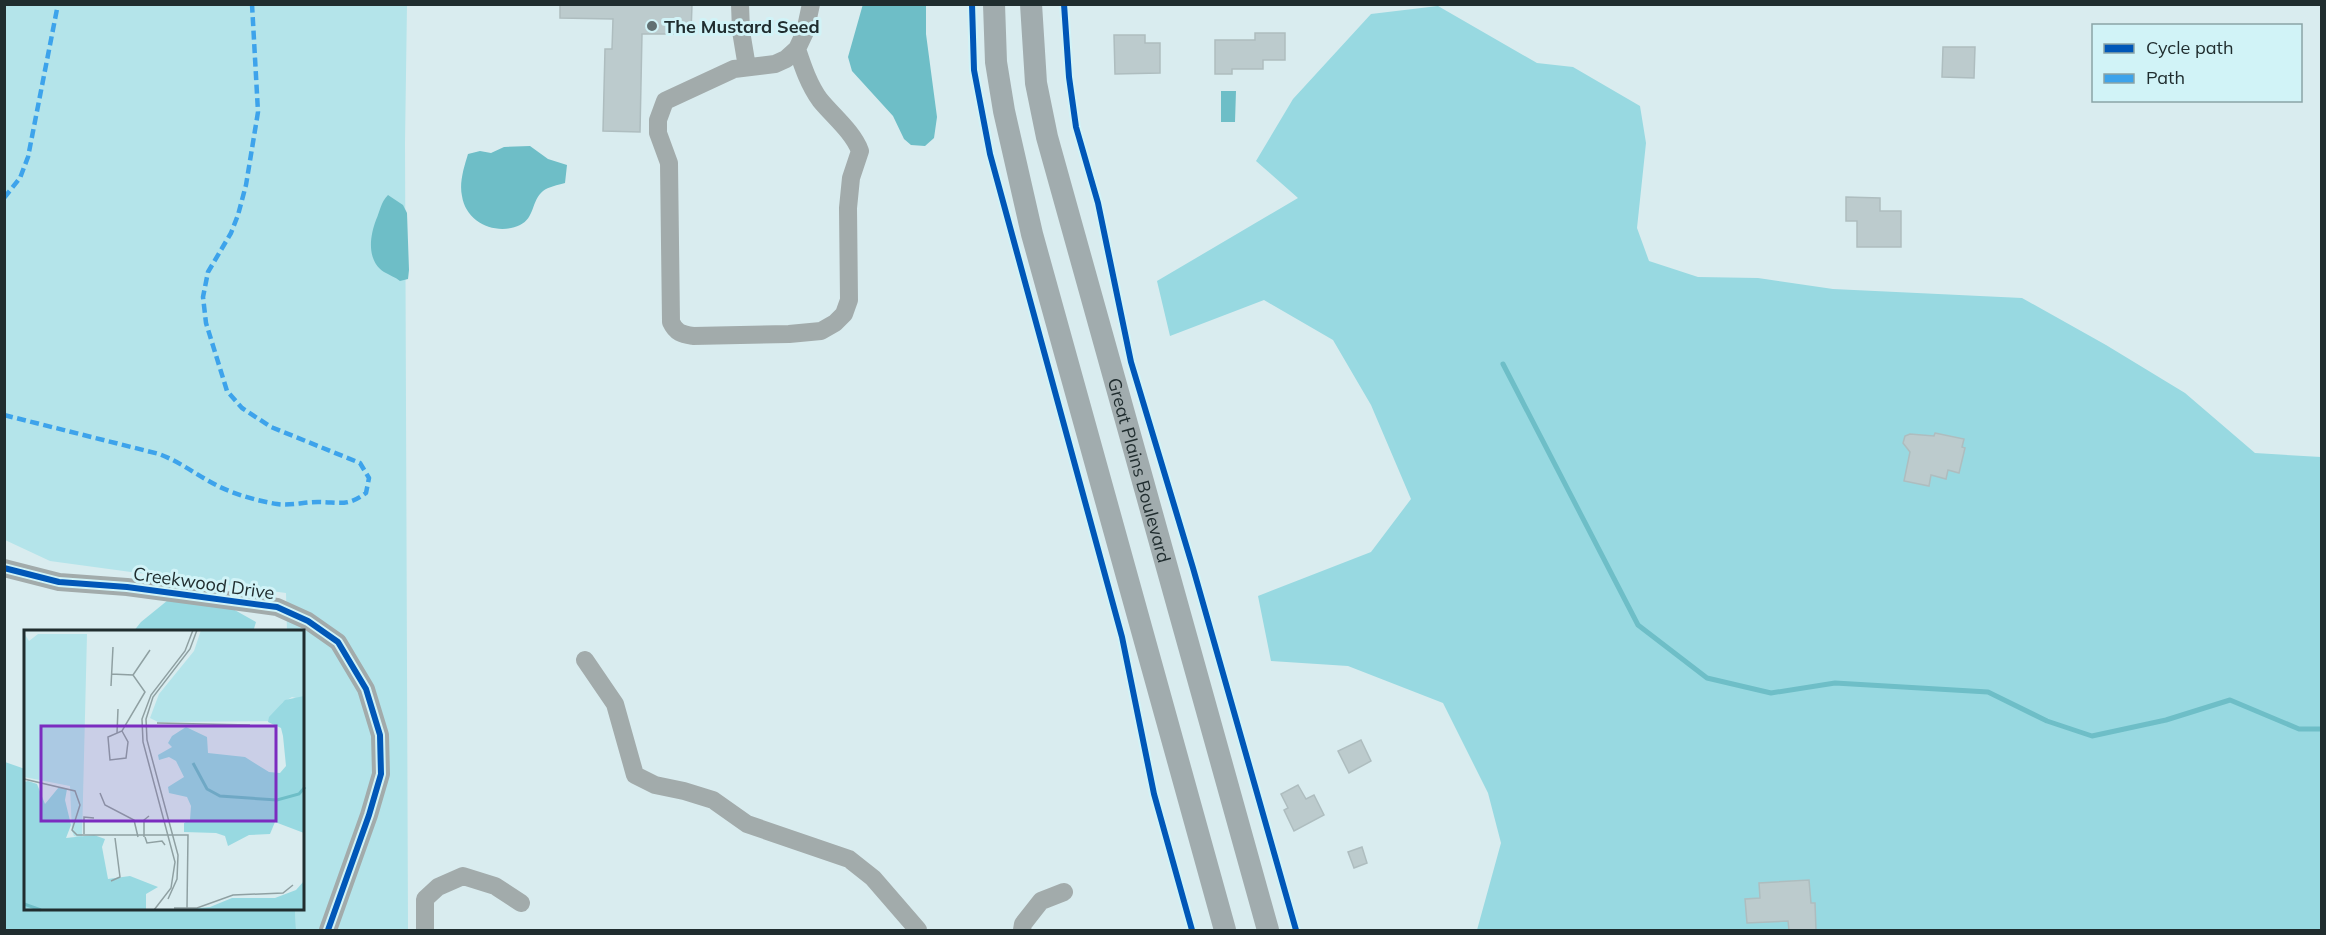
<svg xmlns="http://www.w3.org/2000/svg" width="2326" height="935" font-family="Mulish,sans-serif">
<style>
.green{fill:#b4e4ea}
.forest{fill:#98d9e1}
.water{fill:#6ebec7}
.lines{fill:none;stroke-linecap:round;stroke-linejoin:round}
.stream{stroke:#6ebec7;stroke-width:5}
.building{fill:#bccbcd;stroke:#aebdbf;stroke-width:1.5}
.minor{stroke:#a2abab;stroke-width:18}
.major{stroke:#a1acae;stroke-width:22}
.quiet{stroke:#3da3eb;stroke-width:4.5;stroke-dasharray:9 4.5;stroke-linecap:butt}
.cycleway-casing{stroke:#d1f3f7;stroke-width:10}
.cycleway{stroke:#0057b8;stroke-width:6}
.poi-dot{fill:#617072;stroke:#d1f3f7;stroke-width:2}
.labels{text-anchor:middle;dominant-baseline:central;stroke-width:6;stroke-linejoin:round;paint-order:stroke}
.poi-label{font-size:18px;font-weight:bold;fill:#202d2f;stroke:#d1f3f7;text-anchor:start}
.street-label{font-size:18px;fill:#202d2f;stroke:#d1f3f7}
.inset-river{fill:none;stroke:#6ebec7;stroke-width:3}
.inset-road{fill:none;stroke:#8fa0a2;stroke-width:1.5}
.view{fill:#7b2cbf;fill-opacity:0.15;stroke:#7b2cbf;stroke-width:3}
.inset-edge{fill:none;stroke:#202d2f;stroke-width:3}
</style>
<rect width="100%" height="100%" fill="#d9ecef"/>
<path class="green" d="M5,5H407L405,143L408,930H296L295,910H303V632H287L286,593L50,561L5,540Z"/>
<path class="forest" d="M1438,6L1537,63L1573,67L1640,106L1646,143L1637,228L1649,261L1698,277L1758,278L1833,289L2022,298L2106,345L2185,393L2255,453L2321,457V930H1477L1501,843L1488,793L1443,703L1348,666L1271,661L1258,596L1371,552L1411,499L1371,405L1333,340L1264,300L1170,336L1157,281L1298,198L1256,161L1293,99L1371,14Z
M173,596L224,604L256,622L253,632H133L141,622Z
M5,762L25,769L26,910H295L296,930H5Z"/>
<path class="water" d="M863,4L926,5V34L937,117L934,138L925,146L911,145L904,139L893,116L852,71L848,57Z
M1221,91H1236L1235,122H1221Z
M530,146L548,159L567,165L565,183C558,185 548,187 543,191C531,201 535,218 520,225C497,236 466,223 462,196C459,183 464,167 468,154L480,151L491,153L504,147Z
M388,195L403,205L407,213L409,270L408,279L400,281C395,277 389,275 384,272C366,260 370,236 376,220C380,211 381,202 388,195Z"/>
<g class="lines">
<path class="stream" d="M1503,364L1638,625L1707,678L1771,693L1835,683L1988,692L2047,721L2092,736L2166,720L2230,700L2299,729H2322"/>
</g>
<path class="building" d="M560,4H692L691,34H642L640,132L603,131L605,49H612L613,19L560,18Z
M1255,33H1285V60H1263V69H1232V74H1215V40H1255Z
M1114,35H1145V43H1160V73L1115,74Z
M1943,47H1975L1974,78L1942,77Z
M1846,197L1880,198V211H1901V247H1857V221H1846Z
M1935,433L1964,439L1962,447L1965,448L1959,473L1948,470L1946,479L1931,475L1929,486L1904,481L1910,452L1903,443L1905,436L1910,434L1934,436Z
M1361,740L1371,761L1349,773L1338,751Z
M1298,785L1306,799L1314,795L1324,815L1294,831L1284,810L1288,808L1281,794Z
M1362,847L1367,863L1354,868L1348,852Z
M1809,880L1811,903H1815L1816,930H1789L1788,921L1747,923L1745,899L1760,898L1759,883Z"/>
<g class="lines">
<path class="minor" d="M740,4L741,31L747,67
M797,49C803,67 809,85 820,100C833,116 853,132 860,151L851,178L848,208L849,300L844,314L835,323L821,331L789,334L693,336C682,334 676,333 671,322L669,163L658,133V120L665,101L734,69L775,64L786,59L797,49L805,32L811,4
M4,568L59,582L127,587L277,607L308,621L338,642L366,689L380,735L381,774L369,815L328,930
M585,660L615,704L635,775L655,785L684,791L713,800L747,824L849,859L873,878L918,930
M425,930V899L438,887L463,876L495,886L521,903
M1022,930L1023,924L1041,901L1064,892"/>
<g class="major">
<path d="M994,4L996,62L1004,111L1032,234L1225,930"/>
<path id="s1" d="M1031,4L1036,83L1047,137L1268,930"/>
</g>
<path class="quiet" d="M4,198L20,178L28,157L58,4
M4,415L159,454C181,462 199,477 220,487C237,495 258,501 277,504C291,506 304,502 318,502C340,502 347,507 366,493L369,478L360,463L271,427L242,408L227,391L206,323L203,297L208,272L231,233L238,215L246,185L258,112L252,4"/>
<defs>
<path id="cycleway" d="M972,4L974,70L990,154L1122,637L1154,794L1192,930
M1064,4L1069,77L1076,127L1098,203L1131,362L1193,568L1296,930
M4,568L59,582L127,587L277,607L308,621L338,642L366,689L380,735L381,774L369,815L328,930"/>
</defs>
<use href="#cycleway" class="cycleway-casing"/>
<use href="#cycleway" class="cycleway"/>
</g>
<circle class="poi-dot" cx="652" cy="26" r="6"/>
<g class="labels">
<g class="poi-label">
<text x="664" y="26">The Mustard Seed</text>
</g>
<g class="street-label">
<text stroke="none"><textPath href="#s1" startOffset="480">Great Plains Boulevard</textPath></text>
<text transform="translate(204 583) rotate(8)">Creekwood Drive</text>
</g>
</g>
<g transform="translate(24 630)">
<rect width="280" height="280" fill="#d9ecef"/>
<path d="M177,0H280V70L268,67L258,73L252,91L134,92L126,88L135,64L170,21ZM0,3L5,11L14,4H63L58,208L50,206L48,201L46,156L0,147Z" fill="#b4e4ea"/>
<path d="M280,66V203L251,192L246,204L225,205L204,216L201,206L192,203L160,202V193L166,190L167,176L163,167L145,163L144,157L160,147L152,131L145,127L135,130L134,125L148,117L144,113L148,106L162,97L183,107L184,123L221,127L245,142L256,143L262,136L259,106L257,98L244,92L245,87L261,70ZM4,151L13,154L21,174L35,157L43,159L41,170L47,195L42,208L70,205L81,209L78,217L84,249L106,246L134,257L122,264V280H0V152ZM280,251V280H152L186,277L208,268H251L272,260Z" fill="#98d9e1"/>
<path class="inset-river" d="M169,133L183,159L196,166L253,170L275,164L281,157M0,274L17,280"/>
<path class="inset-road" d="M87,44L109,45L121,62L98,101L84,107L86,130L102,128L104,112L98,101M109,45L126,20M87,56L89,17M133,93L226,95M93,103L94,79M0,149L51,161L56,175L48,200L53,205H164L163,278M76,163L81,175L110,190L114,207M60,204V187L70,188M120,207V190L125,186M121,207L123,213L138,211L141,215M87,251L96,247L91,208M144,269L153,249L154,225L123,110L122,89L129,67L166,19L173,0M150,278H173L209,265L259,263L269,255M130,280L147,258L151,232L119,112L118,89L127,65L161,21L169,0"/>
<path class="view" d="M17,96H252V191H17Z"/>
<rect width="280" height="280" class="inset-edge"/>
</g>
<rect width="2326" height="935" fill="none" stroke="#202d2f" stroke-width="12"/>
<rect x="2092" y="24" width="210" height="78" fill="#d1f3f7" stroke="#8aa4a7" stroke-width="1.5"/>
<rect x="2104" y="44" width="30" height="9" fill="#0057b8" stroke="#8aa4a7" stroke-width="1.5"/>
<text x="2146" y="54" font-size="18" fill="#202d2f">Cycle path</text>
<rect x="2104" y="74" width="30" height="9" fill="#3da3eb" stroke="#8aa4a7" stroke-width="1.5"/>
<text x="2146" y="84" font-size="18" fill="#202d2f">Path</text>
</svg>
